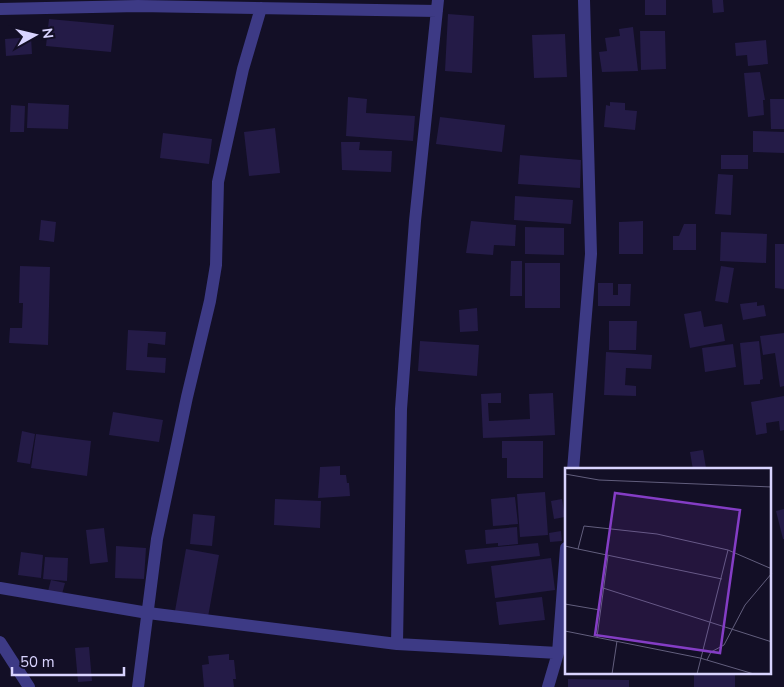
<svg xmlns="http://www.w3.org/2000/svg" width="784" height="687" font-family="'Nunito Sans',sans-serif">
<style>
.building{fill:#241b47}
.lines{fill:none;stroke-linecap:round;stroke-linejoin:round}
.street{stroke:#3d3a85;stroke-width:12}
.inset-road{fill:none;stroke:#625e7d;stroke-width:1}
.view{fill:#843dc5;fill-opacity:0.15;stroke:#843dc5;stroke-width:2.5}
.inset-edge{fill:none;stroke:#d9d4ff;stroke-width:2.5}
</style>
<rect width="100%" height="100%" fill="#130f26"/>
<path class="building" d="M645,0H666V15H645Z
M712,0H723L724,12L713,13Z
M448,14L474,16L472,73L445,71Z
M49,19L114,25L111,52L46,46Z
M633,27L638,71L602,72L599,52L607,51L605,38L620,36L619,29Z
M640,31H665L666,69L641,70Z
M565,34L567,77L534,78L532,35Z
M31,37L32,54L6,56L5,39Z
M766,40L768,64L748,66L747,55L736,56L735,43Z
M760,72L765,100H763L764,115L748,117L744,73Z
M348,97L367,99L366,113L415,116L413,141L346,136Z
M770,99H784V129H771Z
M610,102L625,103V110L637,111L635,130L604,127L606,105L610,106Z
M28,103L69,105L68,129L27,128Z
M11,105L25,106L24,132H10Z
M440,117L505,125L502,152L436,144Z
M275,128L280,173L249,176L244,132Z
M753,131L784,132V153L753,152Z
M163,133L212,139L209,164L160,158Z
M341,142H360L359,150L392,151L391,172L342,170Z
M520,155L581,160L580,188L518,184Z
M721,155H748V169H721Z
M718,174L733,175L731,215L715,214Z
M515,196L573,200L571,224L514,220Z
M41,220L56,222L54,242L39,240Z
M471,221L516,225L515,246L494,245L493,255L466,253Z
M643,221V254H619V222Z
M684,224H696V250H673V236H679Z
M525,227L564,228V255L525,254Z
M721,232L767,234L766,263L720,261Z
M775,244H784V289L775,288Z
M511,261H522V296H510Z
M525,263H560V308H525Z
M20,266L50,267L48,345L9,343L10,328H22L23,303H19Z
M721,266L734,268L728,303L715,301Z
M598,283H613V295H618V284H631L630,306H598Z
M757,302V306L764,305L766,316L743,320L740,304Z
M477,308L478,331L460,332L459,310Z
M701,311L704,327L722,324L725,341L690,348L684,314Z
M609,321H637L636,350H609Z
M128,330L166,332L165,345L148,343L147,357L166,358L165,373L126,370Z
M784,333V386L780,387L775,353L763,355L760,336Z
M420,341L479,345L477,376L418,371Z
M759,341L763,379L760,380V384L744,385L740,343Z
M733,344L736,367L705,372L702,348Z
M606,352L652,355L651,369L626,368L625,385L636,386V396L604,395Z
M501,393V403H488L489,421L530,419L529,394L553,393L555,435L483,438L481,394Z
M784,396V430L780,431L779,421L766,423L767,433L756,435L751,402Z
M113,412L163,420L159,442L109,435Z
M22,431L35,434L30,464L17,462Z
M36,434L91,441L87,476L31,468Z
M502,441H543V478H507V458H502Z
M703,450L706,468L693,470L690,452Z
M340,466V475H346L347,483H349L350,496L318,498L320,467Z
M545,492L548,535L520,537L517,494Z
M515,497L518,524L493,526L491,499Z
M275,499L321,501L320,528L274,525Z
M562,499L565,517L554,519L551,501Z
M784,509V539H783L776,511Z
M193,514L215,516L212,546L190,544Z
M517,527L518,544L498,546V543L486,544L485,530Z
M104,528L108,562L90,564L86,530Z
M561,531L562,541L550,542L549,533Z
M538,543L540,556L467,564L465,550Z
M116,546L146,548L144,579L115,578Z
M186,549L219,555L208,617L175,611Z
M21,552L43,555L41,578L18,575Z
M45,557L68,558L67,581L43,579Z
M551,558L555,590L495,598L491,566Z
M51,580L65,583L62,594L48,591Z
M542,597L545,620L499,625L496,602Z
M89,647L92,681L78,682L75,648Z
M229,654V660H234L236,679H233L234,687H204L202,665L209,664L208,656Z
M694,673H735V687H694Z
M568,679L629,680V687H568Z"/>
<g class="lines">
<path class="street" d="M0,9L138,6L437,11
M573,470L591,254L584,0
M0,588L148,613L397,644L558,653
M0,642L29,687
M397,644L401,409L415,221L438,0
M138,687L157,539L187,397L210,301L216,265L218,182L243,69L261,8
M548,687L558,653L566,548"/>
</g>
<g transform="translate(565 468)">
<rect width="206" height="206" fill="#130f26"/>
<path class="inset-road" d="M0,6L34,12L207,19M0,78L13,81L19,58L92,66L163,82L207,101M13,81L157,111M38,120L207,174M0,136L35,142M0,163L135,190L189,206M32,169L43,88M142,192L146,184L159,177L180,137L207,105M47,206L52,173M132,206L163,82"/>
<path class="view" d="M50,25L175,42L155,185L30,167Z"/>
<rect width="206" height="206" class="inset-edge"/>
</g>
<g transform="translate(35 35) rotate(82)" stroke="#130f26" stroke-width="4" paint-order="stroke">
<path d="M0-4L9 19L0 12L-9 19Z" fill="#d9d4ff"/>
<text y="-8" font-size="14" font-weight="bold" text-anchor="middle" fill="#d9d4ff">N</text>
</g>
<path d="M12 667v8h112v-8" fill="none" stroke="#d9d4ff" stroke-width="2.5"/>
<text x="20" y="667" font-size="15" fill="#d9d4ff" stroke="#130f26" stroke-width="4" paint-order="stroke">50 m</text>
</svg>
